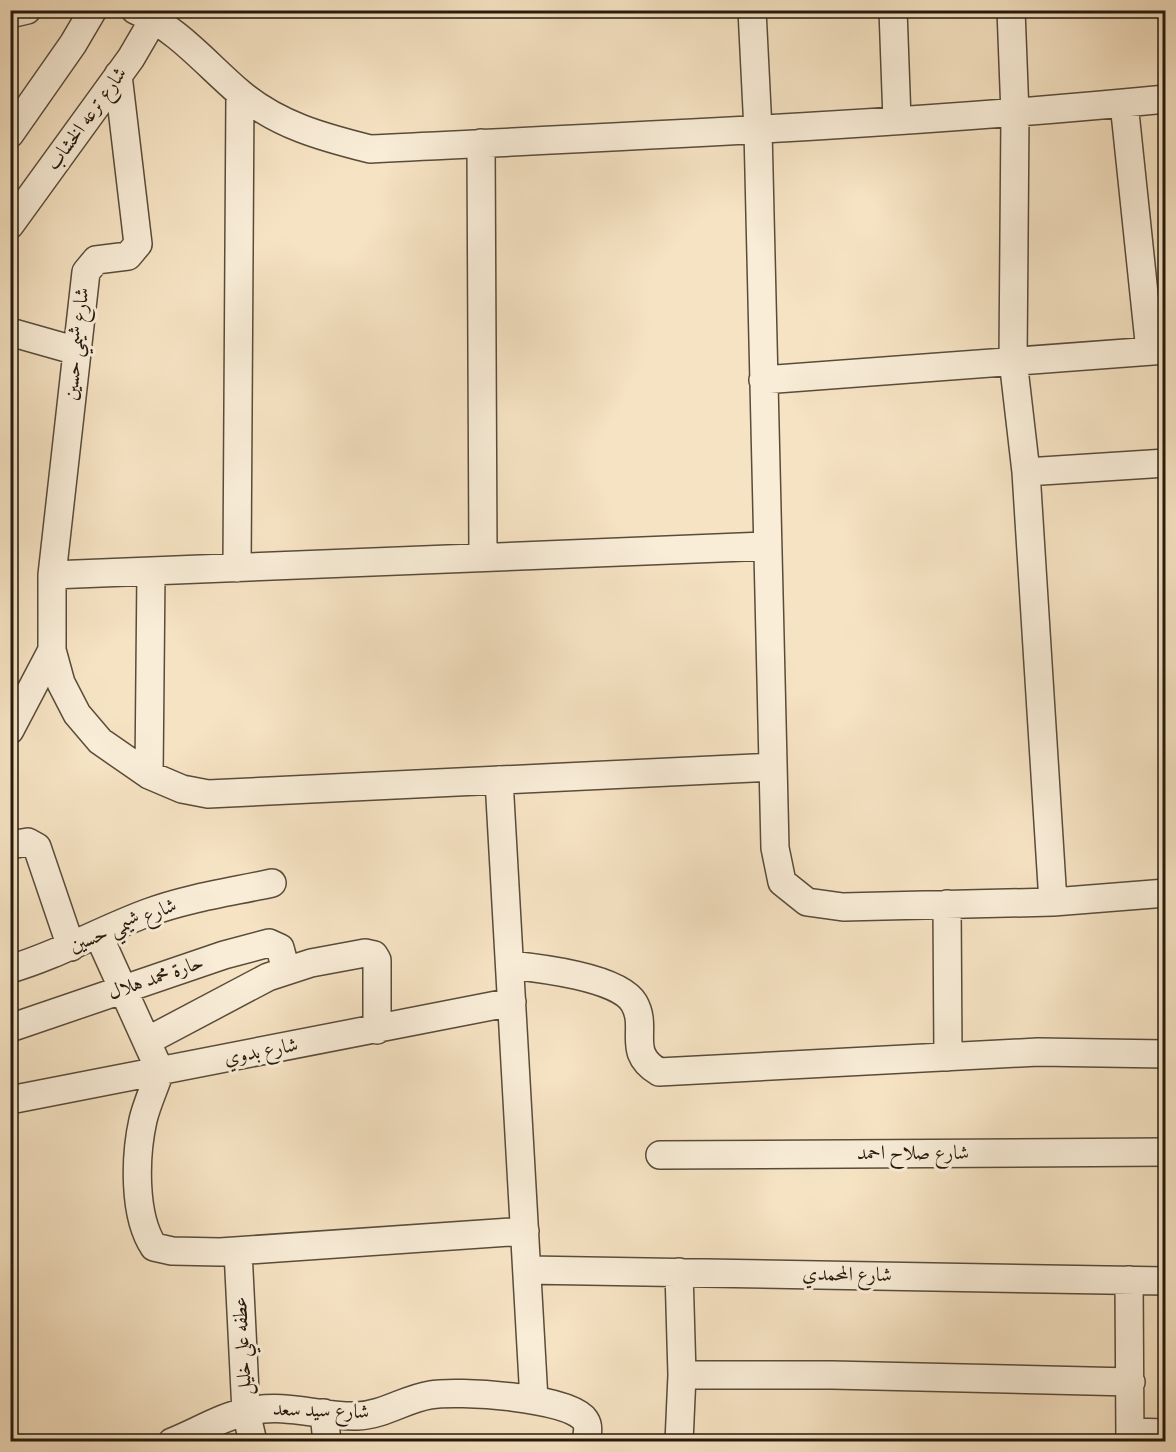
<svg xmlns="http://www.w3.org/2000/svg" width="1176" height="1452" font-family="'Libre Bodoni',Amiri,serif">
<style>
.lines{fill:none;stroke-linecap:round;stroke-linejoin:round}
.street-casing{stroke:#594c3b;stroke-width:30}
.street{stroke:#f9edd8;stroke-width:27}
.labels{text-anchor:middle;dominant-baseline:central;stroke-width:6;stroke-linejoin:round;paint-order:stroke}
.street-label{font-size:20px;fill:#251a0e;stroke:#f9edd8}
</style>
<rect width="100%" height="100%" fill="#f6e3c3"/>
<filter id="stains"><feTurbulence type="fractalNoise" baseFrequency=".00333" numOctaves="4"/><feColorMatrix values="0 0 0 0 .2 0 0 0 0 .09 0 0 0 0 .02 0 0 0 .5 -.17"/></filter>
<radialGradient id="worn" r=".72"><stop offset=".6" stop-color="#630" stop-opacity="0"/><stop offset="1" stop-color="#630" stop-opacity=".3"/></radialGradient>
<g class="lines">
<defs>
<path id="street" d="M135,10C178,29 205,63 240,93C278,125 322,137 370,149C635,136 901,125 1166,99
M752,10L758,130L775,848L782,882L807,902L843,907L1053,902L1166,893
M893,10L897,120
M1011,10L1015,114L1013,360L1026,472L1053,902
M10,14L27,10
M118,75L138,244L128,256L96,260L86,272L52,575V650L61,683L77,714L100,741L149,775L182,789L208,794L773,767
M1124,103L1150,351
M10,134L73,44L93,10
M481,143L483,557
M10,225L131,58L159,10
M10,332L77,351
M763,380L1166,350
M1026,472L1166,463
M237,568L240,93
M52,575L767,546
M10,730L52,650
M149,775L151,571
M499,780L534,1400
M10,845L28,842L37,847L71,947
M947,904L948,1057
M98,934L160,1071C155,1087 147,1103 143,1120C135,1156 133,1216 154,1247L172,1251L220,1252L525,1231
M510,965C538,968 619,977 634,1003C649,1029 625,1052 659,1072L1038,1052L1166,1054
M10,969C58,955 101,930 147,913C187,898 231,892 272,883
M10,1028L224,955L269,943L280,948L286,970
M147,1041L268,977L311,963L365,953L374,955L377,960V1030
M10,1100L512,1002
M660,1155L1166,1152
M238,1251L246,1412L253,1442
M528,1270L1166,1281
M679,1272L682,1375
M1129,1280L1130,1442
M324,1413L327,1442
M1130,1432L1166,1433
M172,1442C197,1432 223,1416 249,1411C288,1403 319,1417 357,1416C384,1415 405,1399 430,1395C457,1390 570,1397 585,1420C589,1426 588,1434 585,1442
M679,1442L682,1375H832L1131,1382"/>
</defs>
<use href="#street" class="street-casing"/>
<use href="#street" class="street"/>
</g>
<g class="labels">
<g class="street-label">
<text transform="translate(87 119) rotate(-54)">شارع ترعه الخشاب</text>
<text transform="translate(77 344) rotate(-84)">شارع شيمي حسين</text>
<text transform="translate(123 926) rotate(-22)">شارع شيمي حسين</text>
<text transform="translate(156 978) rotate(-19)">حارة محمد هلال</text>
<text transform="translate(261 1052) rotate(-11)">شارع بدوي</text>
<text x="913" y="1153">شارع صلاح احمد</text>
<text transform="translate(847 1275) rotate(1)">شارع المحمدي</text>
<text transform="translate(243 1346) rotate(-93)">عطفه علي خليل</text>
<text transform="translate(321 1411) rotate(2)">شارع سيد سعد</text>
</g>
</g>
<rect width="1176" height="1452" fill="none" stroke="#f6e3c3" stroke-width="36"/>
<rect x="12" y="12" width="1152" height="1428" fill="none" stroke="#251a0e" stroke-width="3"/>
<rect x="18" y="18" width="1140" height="1416" fill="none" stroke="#251a0e" stroke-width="1.5"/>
<rect width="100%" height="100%" filter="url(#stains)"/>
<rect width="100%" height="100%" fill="url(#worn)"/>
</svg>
